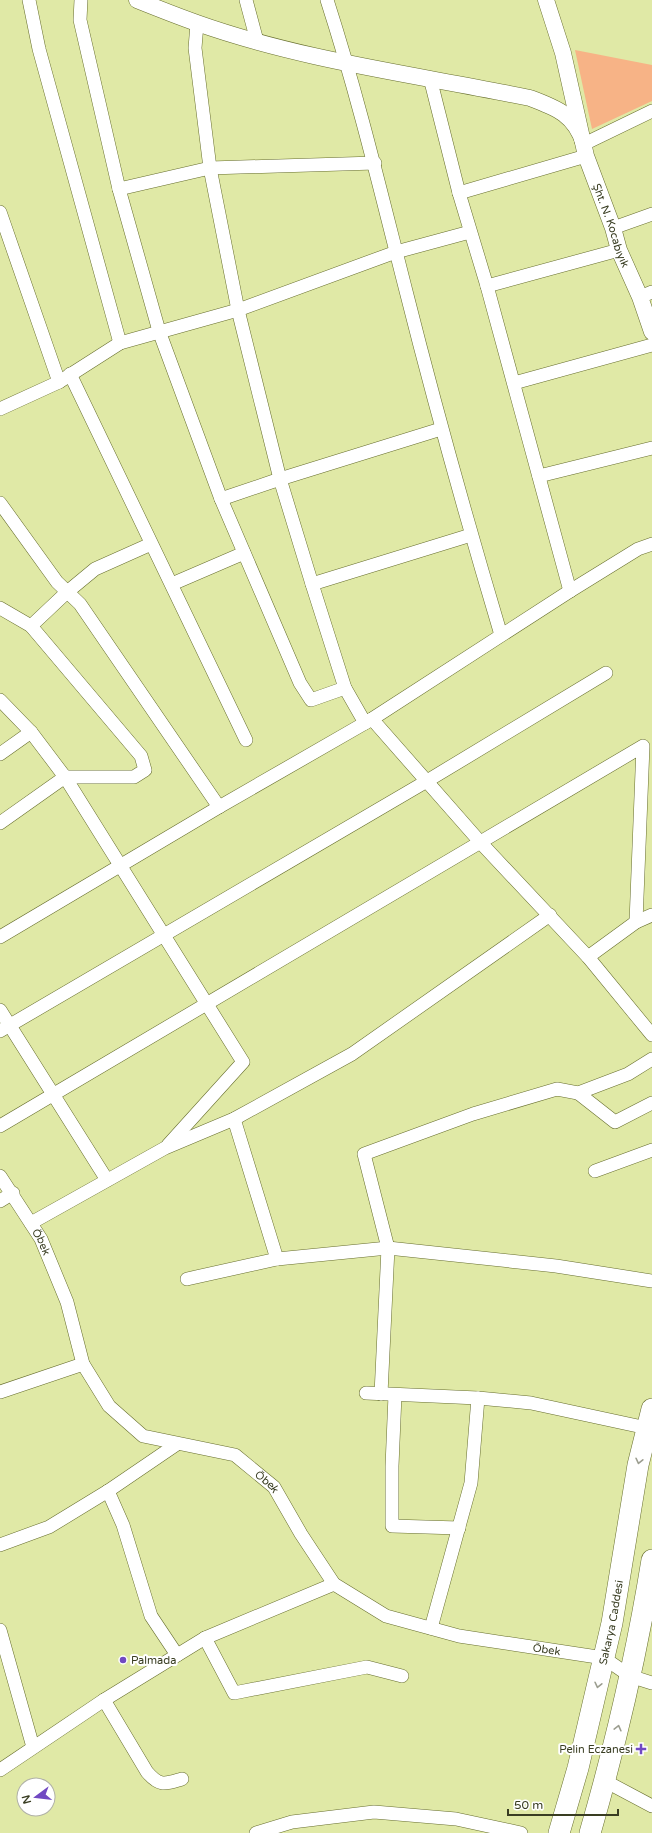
<svg xmlns="http://www.w3.org/2000/svg" width="652" height="1833" font-family="'Varela Round',sans-serif">
<style>
.green{fill:#f7b386}
.lines{fill:none;stroke-linecap:round;stroke-linejoin:round}
.minor-casing{stroke:#676e2e;stroke-width:14}
.tertiary-casing{stroke:#676e2e;stroke-width:17}
.primary-casing{stroke:#676e2e;stroke-width:22}
.minor{stroke:#fff;stroke-width:13}
.tertiary{stroke:#fff;stroke-width:16}
.primary{stroke:#fff;stroke-width:21}
.oneway{stroke:#9c9e90}
.poi-dot{fill:#7149c2;stroke:#fff;stroke-width:1.5}
.labels{text-anchor:middle;dominant-baseline:central;stroke-width:4;stroke-linejoin:round;paint-order:stroke}
.street-label{font-size:11px;fill:#393d22;stroke:#fff}
.poi-label{font-size:11px;fill:#393d22;stroke:#fff;text-anchor:start}
</style>
<rect width="100%" height="100%" fill="#e0e9a6"/>
<path class="green" d="M575,50L652,65V101L592,129Z"/>
<g class="lines">
<defs>
<g id="minor">
<path d="M29,0L39,49L120,343"/>
<path d="M81,0L80,20L119,189L159,331L221,499L300,683L311,700L345,688"/>
<path d="M246,0L257,41"/>
<path d="M327,0C358,96 381,193 406,291C435,406 467,521 501,635"/>
<path d="M197,24L195,48L210,168L238,310L280,479L312,584L345,688L365,723"/>
<path d="M430,78L459,193L487,286L570,591"/>
<path d="M584,144L652,111"/>
<path d="M119,189L210,168L375,163"/>
<path d="M459,193L586,156"/>
<path d="M0,212L59,382"/>
<path d="M613,228L652,214"/>
<path d="M487,286L619,250"/>
<path d="M640,297L652,292"/>
<path d="M70,374L246,740"/>
<path d="M514,383L652,345"/>
<path d="M0,409L59,382L120,343L238,310L396,252L470,232"/>
<path d="M539,476L652,448"/>
<path d="M221,499L280,479L441,429"/>
<path d="M0,503L57,582L80,604L219,807"/>
<path d="M172,584L244,553"/>
<path d="M312,584L471,535"/>
<path d="M0,608L31,626L141,756L145,770L134,777H65L0,823"/>
<path d="M31,626L66,593L95,569L151,544"/>
<path d="M0,700L31,732L65,777L243,1062L168,1145"/>
<path d="M372,719L481,843L588,957L652,1035"/>
<path d="M0,754L31,732"/>
<path d="M0,937L219,807L372,719L570,591L638,549L652,544"/>
<path d="M588,957L636,922L652,915"/>
<path d="M0,1010L107,1180"/>
<path d="M0,1031L427,781L606,673"/>
<path d="M578,1093L615,1122L652,1103"/>
<path d="M234,1119L277,1259"/>
<path d="M0,1126L643,746L636,922"/>
<path d="M595,1171L652,1150"/>
<path id="s1" d="M0,1176L41,1239L67,1302L83,1364L109,1406L143,1436L235,1455L274,1487L301,1534L334,1584L386,1616L459,1636L604,1658L630,1676L652,1683"/>
<path d="M0,1201L13,1193"/>
<path d="M31,1223L165,1148L234,1119L352,1054L550,915"/>
<path d="M187,1279L277,1259L388,1248L556,1266L652,1281"/>
<path d="M0,1392L83,1364"/>
<path d="M366,1393L478,1398L531,1403L647,1428"/>
<path d="M381,1394L388,1248L364,1154L473,1114L557,1089L578,1093L628,1074L652,1059"/>
<path d="M395,1395L392,1466V1526L459,1528"/>
<path d="M108,1491L123,1525L151,1616L177,1655"/>
<path d="M0,1545L49,1527L108,1491L177,1444"/>
<path d="M431,1628L471,1483L478,1398"/>
<path d="M0,1630L33,1747"/>
<path d="M205,1638L234,1693L367,1667L402,1676"/>
<path d="M104,1700L147,1772C160,1787 165,1784 182,1779"/>
<path d="M0,1770L104,1700L205,1638L334,1584"/>
<path d="M605,1781L652,1806"/>
<path d="M256,1833L292,1822L374,1812L456,1819L521,1833"/>
</g>
<g id="tertiary">
<path d="M137,0C157,8 177,16 197,23C304,61 419,75 530,98C557,108 575,115 584,144"/>
<path id="s2" d="M546,0L563,53L586,156L613,228L619,250L640,297L652,332"/>
</g>
<g id="primary">
<path id="s3" d="M559,1833L578,1768L612,1623L638,1465L652,1409"/>
<path d="M590,1833C616,1743 637,1653 652,1560"/>
</g>
</defs>
<use href="#minor" class="minor-casing"/>
<use href="#tertiary" class="tertiary-casing"/>
<use href="#primary" class="primary-casing"/>
<use href="#minor" class="minor"/>
<use href="#tertiary" class="tertiary"/>
<use href="#primary" class="primary"/>
</g>
<defs><path id="oneway-chevron" d="M-2-3.5L2.5 0L-2 3.5" fill="none" stroke-width="1.6" stroke-linecap="round" stroke-linejoin="round"/></defs>
<g class="oneway">
<use href="#oneway-chevron" transform="translate(639 1461) rotate(103)"/>
<use href="#oneway-chevron" transform="translate(598 1685) rotate(103)"/>
<use href="#oneway-chevron" transform="translate(618 1728) rotate(-76)"/>
</g>
<g class="poi-dot">
<circle cx="123" cy="1660" r="4"/>
<path d="M639 1743h4v4h4v4h-4v4h-4v-4h-4v-4h4z"/>
</g>
<g class="labels">
<g class="street-label">
<text stroke="none"><textPath href="#s2" startOffset="235">Şht. N. Kocabıyık</textPath></text>
<text stroke="none"><textPath href="#s1" startOffset="78">Öbek</textPath></text>
<text stroke="none"><textPath href="#s1" startOffset="438">Öbek</textPath></text>
<text stroke="none"><textPath href="#s3" startOffset="217">Sakarya Caddesi</textPath></text>
<text stroke="none"><textPath href="#s1" startOffset="786">Öbek</textPath></text>
</g>
<g class="poi-label">
<text x="131" y="1660">Palmada</text>
<text x="633" y="1749" text-anchor="end">Pelin Eczanesi</text>
</g>
</g>
<g transform="translate(36 1797) rotate(255)"><circle r="19" fill="#ffffff" stroke="#b0b1a7"/>
<path d="M0-3L7 15L0 10L-7 15Z" fill="#7149c2"/>
<text y="-6" font-size="11" font-weight="bold" text-anchor="middle" fill="#393d22">N</text>
</g>
<path d="M508 1809v6h110v-6" fill="none" stroke="#393d22" stroke-width="2"/>
<text x="514" y="1809" font-size="12" fill="#393d22" stroke="#ffffff" stroke-width="3" paint-order="stroke">50 m</text>
</svg>
